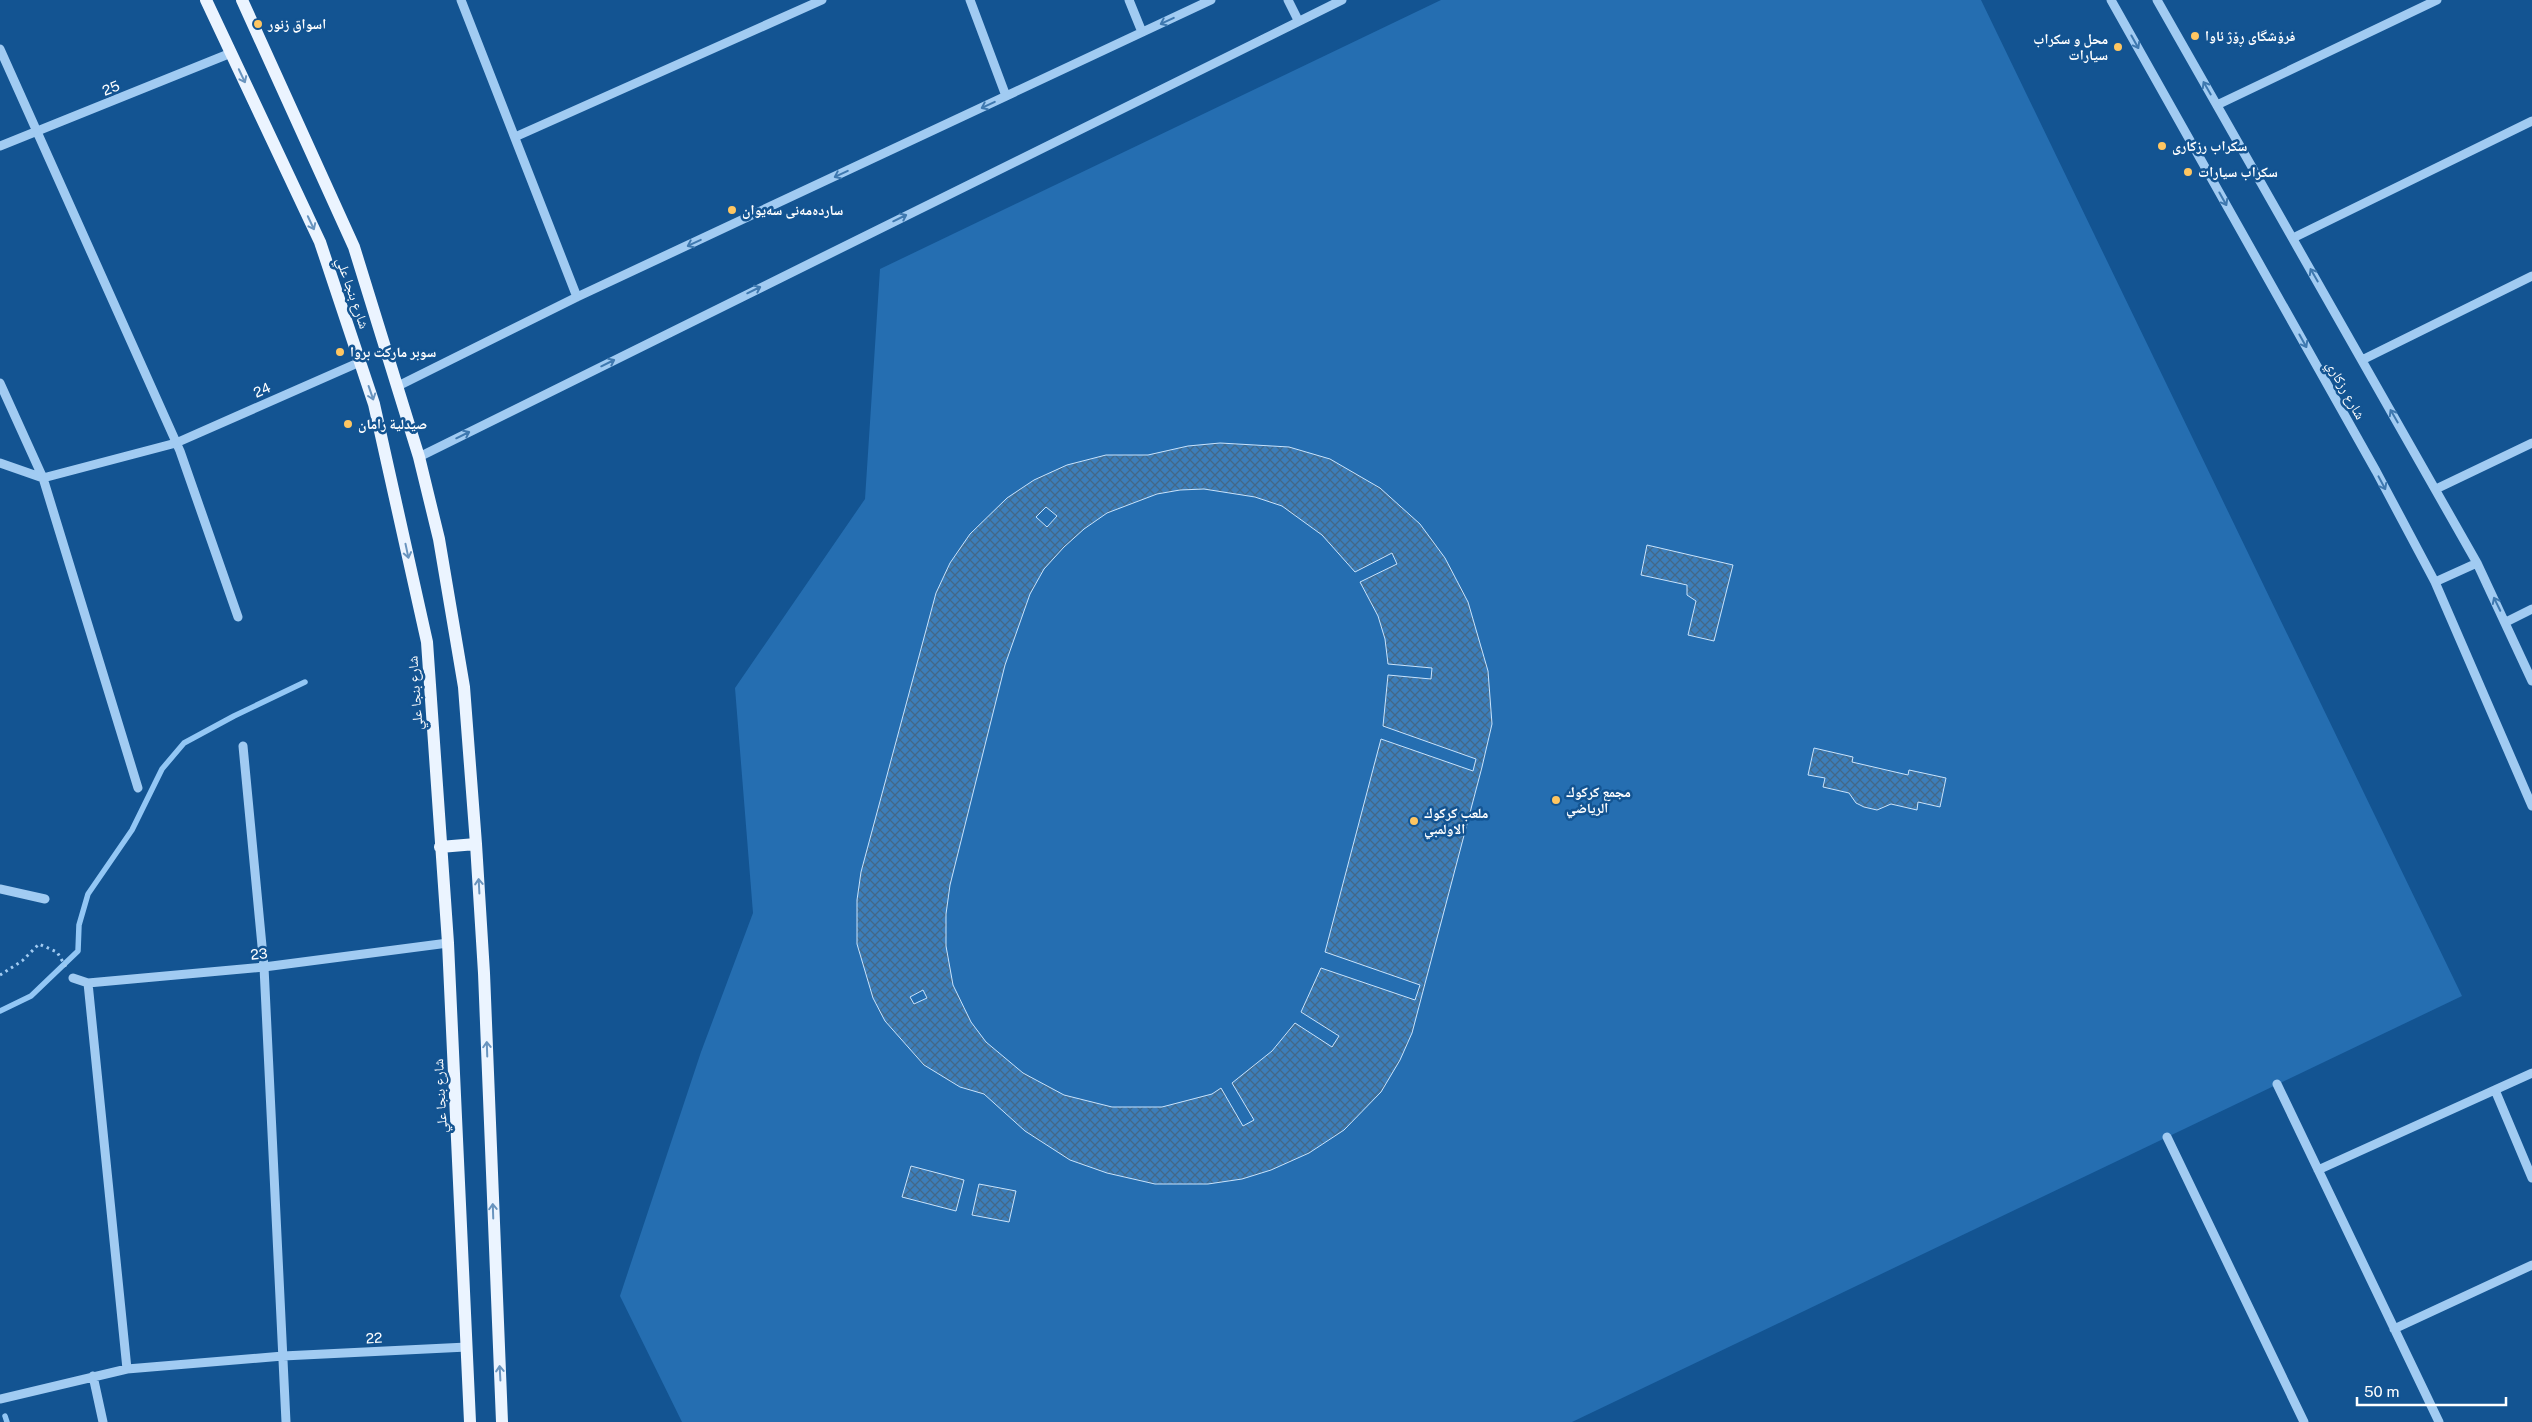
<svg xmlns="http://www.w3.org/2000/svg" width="2532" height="1422" font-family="'Public Sans','Noto Naskh Arabic',sans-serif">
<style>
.pitch{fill:#256eb1}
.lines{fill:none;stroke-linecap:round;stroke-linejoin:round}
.stream{stroke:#93c7f5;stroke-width:5.5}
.building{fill:url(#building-cross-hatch);stroke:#c8e3fc;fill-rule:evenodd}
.path{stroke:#a1cbf2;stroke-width:3;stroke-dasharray:2.5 4;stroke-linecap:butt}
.minor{stroke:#a1cbf2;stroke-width:9}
.major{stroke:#ebf4ff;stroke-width:12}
.oneway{stroke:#3e78af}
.oneway2{stroke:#6994be}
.poi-dot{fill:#ffc661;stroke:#135492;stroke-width:2}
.labels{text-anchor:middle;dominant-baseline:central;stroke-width:5;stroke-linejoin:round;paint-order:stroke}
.poi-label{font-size:14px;font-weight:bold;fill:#fff;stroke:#135492;text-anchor:start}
.street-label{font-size:14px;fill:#fff;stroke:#135492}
</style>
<defs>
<pattern id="building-cross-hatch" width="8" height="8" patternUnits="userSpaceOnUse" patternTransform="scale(1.25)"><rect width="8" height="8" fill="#3c7eba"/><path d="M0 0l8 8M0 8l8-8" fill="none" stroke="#436888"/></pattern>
</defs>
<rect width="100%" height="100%" fill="#135492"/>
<path class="pitch" d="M1441,0H1981L2462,996L1572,1422H682L620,1296L701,1052L753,913L735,688L865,499L880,269Z"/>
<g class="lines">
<path class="stream" d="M0,1011L31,996L78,951L79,925L88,894L132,830L162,769L184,743L234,716L305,682
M5,1416L7,1422"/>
</g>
<path class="building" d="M1220,443L1289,447L1330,459L1380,488L1420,524L1445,558L1468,602L1488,671L1492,724L1482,767L1412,1033L1400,1060L1381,1092L1344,1130L1309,1153L1271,1170L1242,1179L1208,1184H1155L1107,1173L1070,1160L1025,1131L984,1094L960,1087L924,1065L885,1021L873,998L857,944V900L861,872L936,593L950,563L970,534L1007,498L1034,480L1067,465L1106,455H1148L1188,446ZM1204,489L1255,497L1282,506L1322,535L1355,572L1392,553L1397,564L1360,582L1378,616L1385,639L1388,664L1432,668L1431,679L1388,675L1383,726L1476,759L1473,771L1381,739L1325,952L1420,985L1415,1000L1321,968L1301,1012L1339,1036L1332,1047L1295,1023L1272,1051L1232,1083L1254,1120L1243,1126L1221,1088L1212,1094L1162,1107H1112L1064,1095L1023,1073L986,1042L971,1022L953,985L946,946V914L950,885L1005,665L1030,594L1044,569L1064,547L1084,529L1107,513L1157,494L1180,490ZM1046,507L1057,516L1047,527L1036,517ZM923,990L927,998L914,1004L910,997Z
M1647,545L1733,565L1714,641L1688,635L1696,601L1687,595V585L1641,575Z
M1814,748L1853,757L1852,762L1908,775L1909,770L1946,778L1940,807L1918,802L1917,810L1891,804L1877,810L1864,807L1856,803L1849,793L1823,787L1825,778L1808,775Z
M911,1166L964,1180L956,1211L902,1197Z
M979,1184L1016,1191L1009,1222L972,1215Z"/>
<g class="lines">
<path class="path" d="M0,975L22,961L39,944L57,952L66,967"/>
<path class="minor" d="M461,0L577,297
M970,0L1006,96
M1129,0L1142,32
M1288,0L1298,20
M2111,0L2376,471L2435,582L2532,806
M2157,0L2477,563L2532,681
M0,49L180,451L238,617
M2217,105L2437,0
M515,137L822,0
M0,146L231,53
M2293,238L2532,121
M2362,360L2532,276
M0,383L43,478L138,788
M398,386L577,297L1211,0
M419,457L1342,0
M0,463L43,478L176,443L360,362
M2436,489L2532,443
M2435,582L2477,563
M2506,622L2532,609
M243,746L264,967L286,1422
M0,889L45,899
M73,978L88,983L264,967L448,943
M88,983L127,1369
M2277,1084L2439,1422
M2495,1090L2532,1178
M2167,1137L2304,1422
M2318,1170L2532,1073
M2394,1329L2532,1265
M93,1376L103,1422
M0,1399L127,1369L283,1356L467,1347"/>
<path class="major" d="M206,0L320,242L374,404L427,642L448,943L470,1422
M242,0L354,247L419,457L439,539L464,687L476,844L484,973L502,1422
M440,847L476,844"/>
</g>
<defs><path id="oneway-shaft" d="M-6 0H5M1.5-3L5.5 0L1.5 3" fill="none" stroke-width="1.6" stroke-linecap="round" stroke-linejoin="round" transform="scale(1.25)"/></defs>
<g class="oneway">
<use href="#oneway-shaft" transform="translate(1167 21) rotate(155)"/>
<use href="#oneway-shaft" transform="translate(2135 42) rotate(61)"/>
<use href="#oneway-shaft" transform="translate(2207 88) rotate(-120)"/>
<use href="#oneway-shaft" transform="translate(988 105) rotate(155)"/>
<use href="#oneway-shaft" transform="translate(841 174) rotate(155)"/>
<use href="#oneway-shaft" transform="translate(2223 199) rotate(61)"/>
<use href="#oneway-shaft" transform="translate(900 218) rotate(-26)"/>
<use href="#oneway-shaft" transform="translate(694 243) rotate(155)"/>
<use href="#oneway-shaft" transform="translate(2314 275) rotate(-120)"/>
<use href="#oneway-shaft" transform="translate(754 290) rotate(-26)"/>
<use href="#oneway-shaft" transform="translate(2303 341) rotate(61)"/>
<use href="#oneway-shaft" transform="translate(608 363) rotate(-26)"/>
<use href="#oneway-shaft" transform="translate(2394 416) rotate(-120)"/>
<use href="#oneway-shaft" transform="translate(463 435) rotate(-26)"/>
<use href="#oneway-shaft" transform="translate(2382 483) rotate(62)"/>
<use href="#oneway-shaft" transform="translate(2497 604) rotate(-116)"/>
</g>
<g class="oneway2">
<use href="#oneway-shaft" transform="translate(242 76) rotate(65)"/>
<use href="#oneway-shaft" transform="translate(311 223) rotate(65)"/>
<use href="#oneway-shaft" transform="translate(371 393) rotate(71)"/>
<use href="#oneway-shaft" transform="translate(407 551) rotate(78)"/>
<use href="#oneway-shaft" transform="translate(479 886) rotate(-93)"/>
<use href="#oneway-shaft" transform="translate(487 1049) rotate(-92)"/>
<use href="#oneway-shaft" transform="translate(493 1211) rotate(-92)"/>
<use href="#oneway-shaft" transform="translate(500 1373) rotate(-93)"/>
</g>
<g class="poi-dot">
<circle cx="258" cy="24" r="5"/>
<circle cx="2195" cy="36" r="5"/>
<circle cx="2118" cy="47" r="5"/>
<circle cx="2162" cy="146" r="5"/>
<circle cx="2188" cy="172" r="5"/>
<circle cx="732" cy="210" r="5"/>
<circle cx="340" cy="352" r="5"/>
<circle cx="348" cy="424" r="5"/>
<circle cx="1556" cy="800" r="5"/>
<circle cx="1414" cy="821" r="5"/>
</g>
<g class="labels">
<g class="poi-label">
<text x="268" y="24">اسواق زنور</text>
<text x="2205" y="36">فرۆشگای ڕۆژ ئاوا</text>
<text x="2108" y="39" text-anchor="end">محل و سكراب<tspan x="2108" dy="16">سيارات</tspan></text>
<text x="2172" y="146">سكراب رزكارى</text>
<text x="2198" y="172">سكراب سيارات</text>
<text x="742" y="210">ساردەمەنی سەیوان</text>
<text x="350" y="352">سوبر ماركت بروا</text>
<text x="358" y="424">صيدلية رامان</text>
<text x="1566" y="792">مجمع كركوك<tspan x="1566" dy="16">الرياضي</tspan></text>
<text x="1424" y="813">ملعب كركوك<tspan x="1424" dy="16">الاولمبي</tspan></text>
</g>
<g class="street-label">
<text transform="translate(111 88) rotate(-22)">25</text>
<text transform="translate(353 293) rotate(71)">شارع بنجا علي</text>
<text transform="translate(262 390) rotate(-24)">24</text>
<text transform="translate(2346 390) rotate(61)">شارع رزكاري</text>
<text transform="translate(415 693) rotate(-94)">شارع بنجا علي</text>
<text transform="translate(259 954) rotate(-6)">23</text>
<text transform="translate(440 1096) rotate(-93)">شارع بنجا علي</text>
<text transform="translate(374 1338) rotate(-3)">22</text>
</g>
</g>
<path d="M2357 1397v8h149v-8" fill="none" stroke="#ffffff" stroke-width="2.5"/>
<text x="2364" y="1397" font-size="15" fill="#ffffff" stroke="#135492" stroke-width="4" paint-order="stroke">50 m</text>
</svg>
